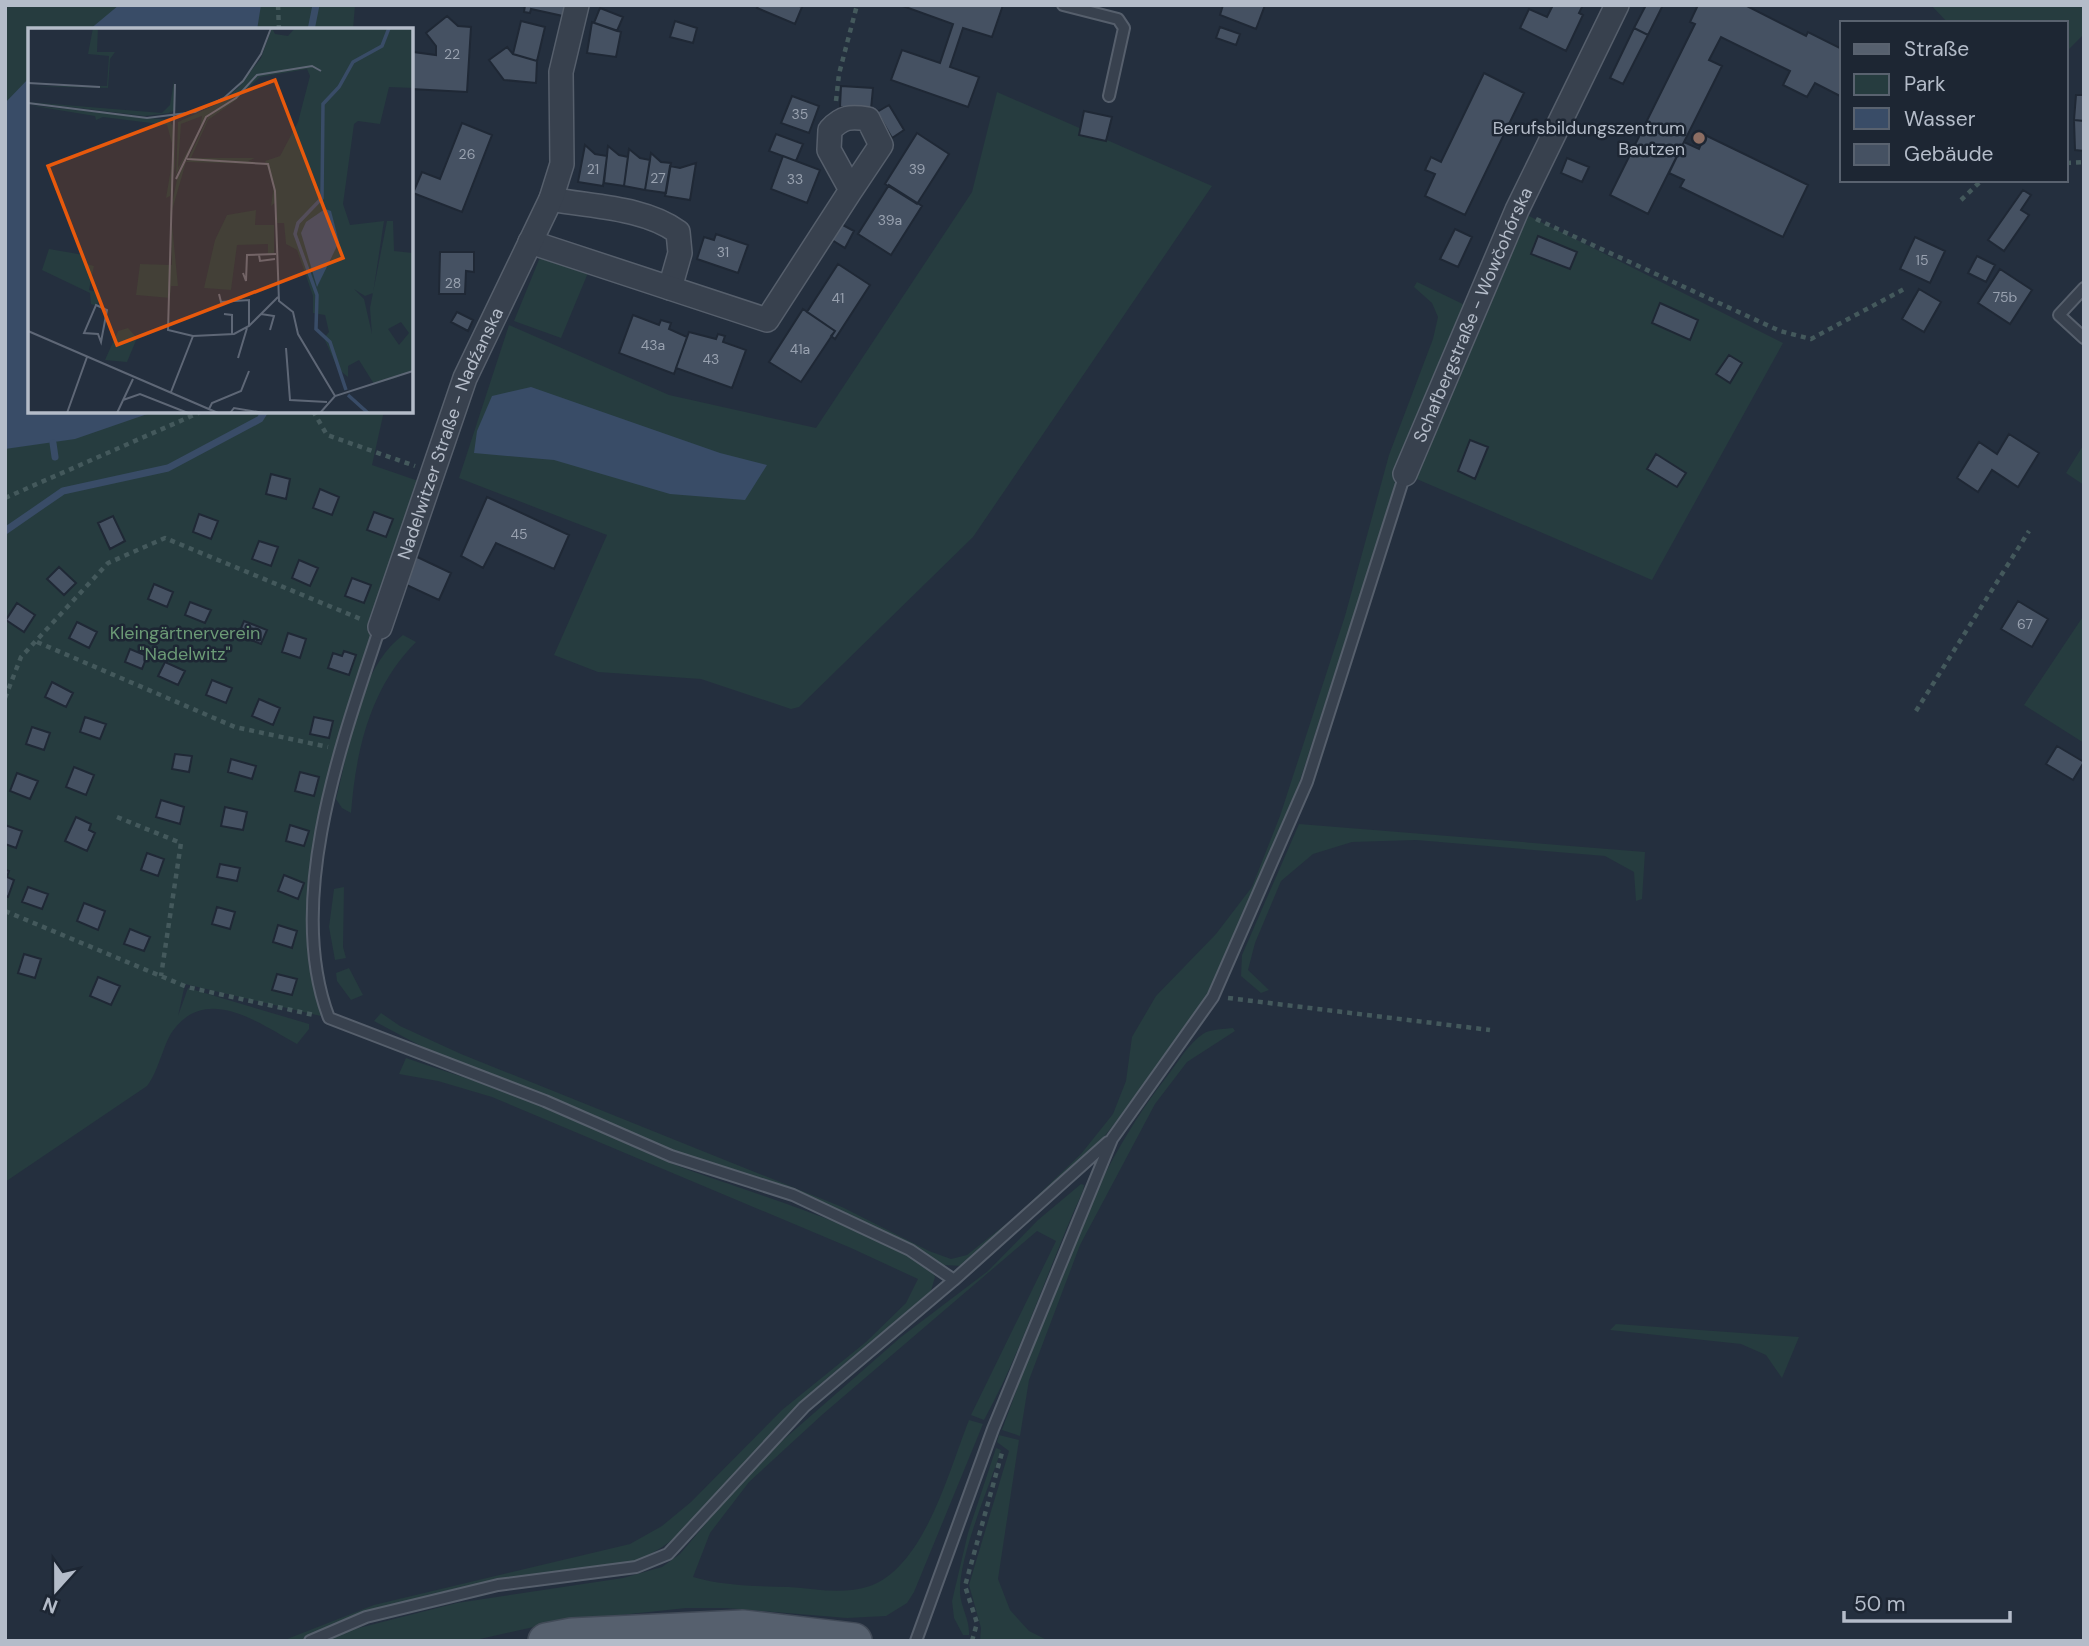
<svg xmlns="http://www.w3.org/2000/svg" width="2089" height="1646" font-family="'DM Sans',sans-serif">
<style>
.green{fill:#263c3f}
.water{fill:#394c67}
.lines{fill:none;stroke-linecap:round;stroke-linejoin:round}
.stream{stroke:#394c67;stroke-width:7}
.building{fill:#455162;stroke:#1f2835;stroke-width:2}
.service-casing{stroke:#565f6c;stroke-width:14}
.minor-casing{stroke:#565f6c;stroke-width:26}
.primary-casing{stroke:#414a57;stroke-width:38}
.path{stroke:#44595c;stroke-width:4.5;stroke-dasharray:5 5;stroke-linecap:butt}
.service{stroke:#38414e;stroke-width:10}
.minor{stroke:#38414e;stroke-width:23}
.primary{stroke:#56606e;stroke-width:35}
.education-dot{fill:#8d6e63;stroke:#1d2633;stroke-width:2.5}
.labels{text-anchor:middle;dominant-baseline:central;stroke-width:5;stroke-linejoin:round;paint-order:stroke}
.number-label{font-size:14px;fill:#98a1af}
.poi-label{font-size:18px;fill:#b4bcc9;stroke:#1d2633;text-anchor:end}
.street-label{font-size:18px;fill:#b4bcc9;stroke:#1d2633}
.park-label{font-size:18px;fill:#6b9a76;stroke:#1d2633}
.inset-river{fill:none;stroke:#394c67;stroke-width:3.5}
.inset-road{fill:none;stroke:#5e6776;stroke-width:2}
.view{fill:#e8590c;fill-opacity:0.15;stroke:#e8590c;stroke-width:3.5}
.inset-edge{fill:none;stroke:#b4bcc9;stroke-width:3.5}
</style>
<rect width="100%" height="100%" fill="#242f3e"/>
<path class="green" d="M5,5H355L353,30H30V411H384L372,465L430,485L329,792L312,939L329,1018L185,984L178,1016L188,988L309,1024V1029L297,1044C262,1025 209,985 175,1028C163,1042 160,1069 147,1086L5,1182Z
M1931,5H2084V34L2066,52V23H1948Z
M997,92L1212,186L973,537L799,707L791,709L701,679L598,672L554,655L607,535L459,478L509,325L669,395L816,428L972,192Z
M1517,210L1783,343L1652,580L1405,474Z
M543,250L590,268L561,338L514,321Z
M1417,282L1467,306L1405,457L1290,811L1232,948L1198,1011L1167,1058L1095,1148L963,1266L943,1265L924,1253L784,1191L667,1149L432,1052L374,1021L381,1013L400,1026L461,1054L842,1207L929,1251L951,1259L967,1255L1016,1216L1081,1154L1113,1114L1126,1081L1132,1037L1156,996L1216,934L1252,887L1280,816L1345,616L1389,455L1433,339L1438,317L1432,303L1414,287Z
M2084,444V485L2066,473Z
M2084,615V743L2024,705Z
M403,635L416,642C370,688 356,750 351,813L342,808L336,799C350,746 358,669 403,635Z
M1299,824L1645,852L1642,899L1636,901L1634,872L1605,856L1416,840L1352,842L1313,854L1281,881L1255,943L1248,970L1269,990L1261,993L1241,976L1242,955Z
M344,887L343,947L346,958L335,960L329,927L334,889Z
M349,968L363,995L351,1000L337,981L336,973Z
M1233,1028L1235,1031L1187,1062L1155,1104L1080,1245L1029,1380L1020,1436L1002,1430C1047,1308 1087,1178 1168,1075C1178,1062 1189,1043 1203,1034C1210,1029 1225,1029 1233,1028Z
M406,1058C449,1073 494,1086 537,1103C583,1122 627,1145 673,1164C720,1183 915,1241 935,1277L931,1291C883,1334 830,1372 785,1418C742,1462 688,1547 629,1563L378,1611L299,1641H282L374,1605L630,1544L662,1526L691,1502L782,1410L866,1342L906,1303L918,1279L851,1248L492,1097L438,1081L399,1074Z
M1081,1184L1084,1185L1083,1191C1048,1267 1024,1347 984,1420L971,1415L1056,1241L1037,1231L823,1414L749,1482L710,1533L693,1577C724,1586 757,1586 789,1587C816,1589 844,1595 870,1586C925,1566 949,1470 969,1420L983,1424L914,1592L907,1603L886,1616L847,1618L726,1608H686L556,1622L471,1641H324L339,1633L457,1603L623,1578L662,1567L680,1554L746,1476L782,1441L901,1337L988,1271L1038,1220Z
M1616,1324L1799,1337L1782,1378L1766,1355L1741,1344L1610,1330Z
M999,1435L1019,1440L998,1579L1010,1610L1029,1631L1049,1641H980L981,1628L969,1585L1009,1451L997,1442Z
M996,1448L1001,1450C989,1488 959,1555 960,1593C961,1608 970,1620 969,1635H963L954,1618L952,1601L968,1533Z"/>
<path class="water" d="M119,5H261L257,30H89Z
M30,77V411H156L75,439L5,449V103Z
M531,387L720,453L767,465L745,500L670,494L554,460L474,453L477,431L492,396Z"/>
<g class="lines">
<path class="stream" d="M311,30L316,5
M53,443L55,457
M5,531L63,491L168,468L260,419L265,411"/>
</g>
<path class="building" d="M525,5H565L563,16L531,9L530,13L524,12Z
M759,5H797L802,7L795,24L757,8Z
M1003,5L992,37L963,28L950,67L979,77L968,107L891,80L902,50L940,63L953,24L900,5Z
M1223,5H1265L1256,29L1220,15Z
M1553,5H1583L1579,13L1583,15L1566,51L1520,28L1529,9L1547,17Z
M1646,5H1663L1648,35L1634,28Z
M1698,5H1745L1806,36L1808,32L1842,49V97L1815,83L1807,97L1783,85L1790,71L1721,37L1709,60L1722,66L1648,214L1610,195L1695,24L1690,22Z
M600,8L623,17L617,31L594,23Z
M447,16L458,26L471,27L467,92L411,89L413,52L436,55V46L426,33Z
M521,21L545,27L537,61L513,54Z
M675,21L697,28L693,43L670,37Z
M592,22L621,32L616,57L587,53Z
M1220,27L1240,34L1236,45L1216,38Z
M1634,28L1648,35L1623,84L1610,78Z
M507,47L513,54L537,61L536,83L504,80L489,60Z
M1484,73L1524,93L1465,215L1425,196L1435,174L1425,170L1431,157L1441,162Z
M841,86L873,88L871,109L840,107Z
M2076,95H2084V121L2074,120Z
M792,96L819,106L809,133L781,123Z
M889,105L904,130L892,138L877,112Z
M1084,111L1112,117L1106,141L1079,135Z
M2074,120L2084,121V151L2075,150Z
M462,123L492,135L462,212L413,193L422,172L440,179Z
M917,133L949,154L917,204L885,184Z
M776,134L803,144L796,161L769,151Z
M1705,135L1808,185L1783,237L1680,187L1684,180L1669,173L1684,142L1699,149Z
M585,145L595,154L607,156L603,186L578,182Z
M608,146L619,155L628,157L624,186L604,183Z
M629,149L640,158L650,160L645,190L624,186Z
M651,153L661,162L671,163L666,193L645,190Z
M783,156L820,170L807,203L771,189Z
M1567,158L1589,167L1582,182L1561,173Z
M696,163L690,200L665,196L670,166L680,168Z
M889,185L922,206L891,255L858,234Z
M2023,190L2031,195L2021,210L2029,215L2004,251L1988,240Z
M841,224L854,231L845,248L832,240Z
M1455,229L1472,237L1458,267L1440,259Z
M716,234L748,245L738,273L697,259L704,237L714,240Z
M1538,236L1577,252L1570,269L1531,254Z
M1915,237L1945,251L1930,283L1900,269Z
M440,252H474V272L466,271L465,294H439Z
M1977,256L1995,265L1986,282L1968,273Z
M838,264L870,285L835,339L831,336L835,331L807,312Z
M2000,269L2032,290L2010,324L1978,303Z
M1919,289L1941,302L1924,332L1902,319Z
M1660,303L1698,320L1690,340L1652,323Z
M803,309L835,331L801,382L769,362Z
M457,312L473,320L468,331L451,322Z
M633,315L659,325L661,320L671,323L669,329L687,337L674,374L619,353Z
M689,332L716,339L718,334L725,336L723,342L746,350L732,388L676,368Z
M1729,355L1742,363L1730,383L1716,374Z
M2009,434L2039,453L2018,487L1992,470L1978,492L1957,478L1979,442L1997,454Z
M1470,440L1488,447L1475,479L1458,471Z
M1656,454L1686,473L1677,487L1647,469Z
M271,474L290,479L286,499L266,494Z
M320,489L339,497L332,515L313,508Z
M487,497L569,535L554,569L496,543L483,568L461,556Z
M374,512L393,519L386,537L367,530Z
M199,514L218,521L211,539L193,532Z
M113,516L125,541L110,549L98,523Z
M259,541L278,547L271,566L252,559Z
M413,555L451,573L439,600L400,582Z
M299,560L318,568L310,586L292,578Z
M59,567L76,583L64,595L47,579Z
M352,578L371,585L364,603L345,596Z
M154,584L173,592L167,607L148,599Z
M2018,601L2048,619L2032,647L2001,629Z
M190,602L211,610L205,623L185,615Z
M17,603L35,615L24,632L6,620Z
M244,621L267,630L261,644L238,635Z
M77,622L97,632L89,648L69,638Z
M288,633L306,639L300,658L282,652Z
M130,649L147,656L142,669L125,662Z
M344,651L356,655L349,675L328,668L333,653L342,656Z
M165,662L185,671L178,685L158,676Z
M212,680L232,688L226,703L206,695Z
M52,682L73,693L66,707L45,697Z
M259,699L280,708L273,725L252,716Z
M85,717L106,724L100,739L80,732Z
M314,717L333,721L329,738L310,734Z
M32,727L50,733L44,750L26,744Z
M2057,746L2084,762L2073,780L2046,764Z
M175,754L192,756L189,772L172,769Z
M231,759L256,766L252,779L228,772Z
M74,767L94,775L86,795L66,787Z
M300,772L319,777L314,796L295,791Z
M17,773L38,781L30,799L10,791Z
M161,800L184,807L180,824L156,817Z
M225,807L247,812L243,830L221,826Z
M76,817L91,824L89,830L95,833L87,851L65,841Z
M5,825L22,831L16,848L5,844Z
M290,825L309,831L304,846L286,841Z
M147,853L164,859L158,876L141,870Z
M220,864L240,868L237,881L217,877Z
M5,870L9,871L7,877L14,880L8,897L5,896Z
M284,875L304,883L298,899L278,891Z
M28,887L48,894L42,909L22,902Z
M84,903L105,911L98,930L77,921Z
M217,907L235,912L230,929L212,924Z
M278,925L297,931L292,948L273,942Z
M130,929L150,937L144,951L124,944Z
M24,954L41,959L35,978L18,973Z
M277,974L297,979L292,995L272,990Z
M98,977L120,986L111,1005L90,996Z"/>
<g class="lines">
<defs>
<path id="service" d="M1063,5L1118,19L1124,28L1109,96
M2084,288L2059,315L2084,338
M380,627C342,741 284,900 329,1018L545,1101L671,1156L793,1195L910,1250L954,1280
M310,1641L366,1617L498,1585L636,1567L668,1554L804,1407L954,1280L1108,1142
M916,1641L993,1429L1112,1139L1213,997L1307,782L1405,474"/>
<g id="minor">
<path d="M551,199C591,207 644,207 678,232L680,253L670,288"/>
<path d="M530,242L767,320L851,190L829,150L830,130C842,117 850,116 868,119L881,145L851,190"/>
<path id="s1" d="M1405,474L1517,210L1617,5"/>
<path id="s2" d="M380,627L465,378L551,199L562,164L561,72L577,5"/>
</g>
<path id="primary" d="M546,1641L572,1636L743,1628L854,1641"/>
</defs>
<use href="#service" class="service-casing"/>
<use href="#minor" class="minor-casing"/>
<use href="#primary" class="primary-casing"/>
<path class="path" d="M278,5L279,30
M836,101L839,74L857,5
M2066,163L2084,162
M1961,200L1982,180
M1536,219L1780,331L1811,339L1906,288
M313,411L327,435L415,466
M5,498L203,411
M37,642L235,727L328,747
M5,698L21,657L108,563L165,538L363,620
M1916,711L2029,531
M117,817L181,843L161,976
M5,911L187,987L314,1015
M1228,998L1490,1030
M972,1641L977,1623L965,1586L1003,1449"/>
<use href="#service" class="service"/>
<use href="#minor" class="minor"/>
<use href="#primary" class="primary"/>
</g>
<circle class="education-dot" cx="1699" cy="138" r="7"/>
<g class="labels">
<g class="number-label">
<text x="452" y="54">22</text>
<text x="800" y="114">35</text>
<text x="467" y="154">26</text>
<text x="593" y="169">21</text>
<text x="917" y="169">39</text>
<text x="658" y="178">27</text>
<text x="795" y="179">33</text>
<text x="890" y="220">39a</text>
<text x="723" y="252">31</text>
<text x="1922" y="260">15</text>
<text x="453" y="283">28</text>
<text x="2005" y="297">75b</text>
<text x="838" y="298">41</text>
<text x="653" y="345">43a</text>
<text x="800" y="349">41a</text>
<text x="711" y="359">43</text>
<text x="519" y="534">45</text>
<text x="2025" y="624">67</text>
</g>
<g class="poi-label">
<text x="1685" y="128">Berufsbildungszentrum<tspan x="1685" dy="21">Bautzen</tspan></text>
</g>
<g class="street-label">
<text stroke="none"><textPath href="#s1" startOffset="173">Schafbergstraße - Wowčohórska</textPath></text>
<text stroke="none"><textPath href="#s2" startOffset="206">Nadelwitzer Straße - Nadźanska</textPath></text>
</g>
<g class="park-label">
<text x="185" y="633">Kleingärtnerverein<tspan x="185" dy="21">"Nadelwitz"</tspan></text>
</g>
</g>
<g transform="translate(28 28)">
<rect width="385" height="385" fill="#242f3e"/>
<path d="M65,0H70L69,24H87L82,31L80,60L0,58H79L81,28L60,26ZM244,0L247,6L260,8L267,0H361L359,8L362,0H385V60L361,59L352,96L330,93L326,96L315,176L322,197L356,193L345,265L337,268L326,261L336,271L344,306L342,280L359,193H365L366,223L385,225V342L368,350L346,356L331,332L320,338V349L310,341L296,310L301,304L297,287L285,285V268L269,222L258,216L256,195H249L248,174L243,178L246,157L237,133L252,128L270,94L282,48L279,41L232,49L208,72L180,92L163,130H227L220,133L232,135V136L158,134L143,186L150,258H143L142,270L108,267L112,236L144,237L142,185L149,151L158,133L164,132L161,129L180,89L210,68L178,88L148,147L150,94L187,77L210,60L233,30ZM174,88L172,100L150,140L153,96ZM373,294L381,305L371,317L360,301ZM146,53V82L142,86L143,83L141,85L117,88L0,74L134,85L142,77ZM0,77L141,92L145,98L143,93L144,94L147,115V139L142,168L138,170L146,123L139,97L75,89L68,92L67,88ZM228,182L227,197H246V225L240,226V216L209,217L203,262L176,260L187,212L199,187ZM21,221L56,227L55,235L66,238L61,262L72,265L69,278L63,276L62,265L14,242ZM100,300L109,310L99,334L77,332L90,303Z" fill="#263c3f" fill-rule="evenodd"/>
<path d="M297,181L303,183L311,214L289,259L273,205L278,194Z" fill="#394c67"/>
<path class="inset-river" d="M318,362L302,314L288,301L289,267L267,206L270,195L294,170L295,76L311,59L325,34L354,18L361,0M320,367L340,385"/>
<path class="inset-road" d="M0,55L72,59M147,56L140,302L165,308L206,306L221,298L250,269M0,75L119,90L167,84L196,70L215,53L233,26L243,0M159,131L240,136L247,163L251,273L265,284L270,306L307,368M148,151L178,89L208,70L229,47L284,38L293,43M231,227L232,233L247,231M215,245L218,253L219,227L248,226M191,266L193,274L221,272V297M68,277L79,282L73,314L70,306L56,305ZM196,286L204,287V306M233,286L246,288L242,302M0,303L190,385M258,320L262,372L299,374M210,330L219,300M143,364L165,308M95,372L112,366L160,385M181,381L184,375L213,363L221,343M39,385L59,329M89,385L105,351M202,385L206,380L236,385M292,385L307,368L385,343"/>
<path class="view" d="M247,52L315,230L89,317L20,138Z"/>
<rect width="385" height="385" class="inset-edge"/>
</g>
<rect width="2089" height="1646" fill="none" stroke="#b4bcc9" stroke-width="14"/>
<rect x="1840" y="21" width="228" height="161" fill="#1d2633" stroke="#59626f" stroke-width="2"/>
<rect x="1854" y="44" width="35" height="10" fill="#56606e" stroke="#59626f" stroke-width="2"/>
<text x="1904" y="56" font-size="21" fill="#b4bcc9">Straße</text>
<rect x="1854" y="74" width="35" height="21" fill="#263c3f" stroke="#59626f" stroke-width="2"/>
<text x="1904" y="91" font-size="21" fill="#b4bcc9">Park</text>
<rect x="1854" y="108" width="35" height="21" fill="#394c67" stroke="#59626f" stroke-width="2"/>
<text x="1904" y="126" font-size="21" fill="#b4bcc9">Wasser</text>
<rect x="1854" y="144" width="35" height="21" fill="#455162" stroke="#59626f" stroke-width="2"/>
<text x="1904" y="161" font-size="21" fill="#b4bcc9">Gebäude</text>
<g transform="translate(56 1590) rotate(201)" stroke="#1d2633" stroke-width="5" paint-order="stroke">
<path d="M0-5L12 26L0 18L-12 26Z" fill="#b4bcc9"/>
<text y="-10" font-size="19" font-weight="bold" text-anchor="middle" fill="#b4bcc9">N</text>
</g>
<path d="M1844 1611v10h166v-10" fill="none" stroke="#b4bcc9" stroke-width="3.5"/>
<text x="1854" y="1611" font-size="21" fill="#b4bcc9" stroke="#1d2633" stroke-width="5" paint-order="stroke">50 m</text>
</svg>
